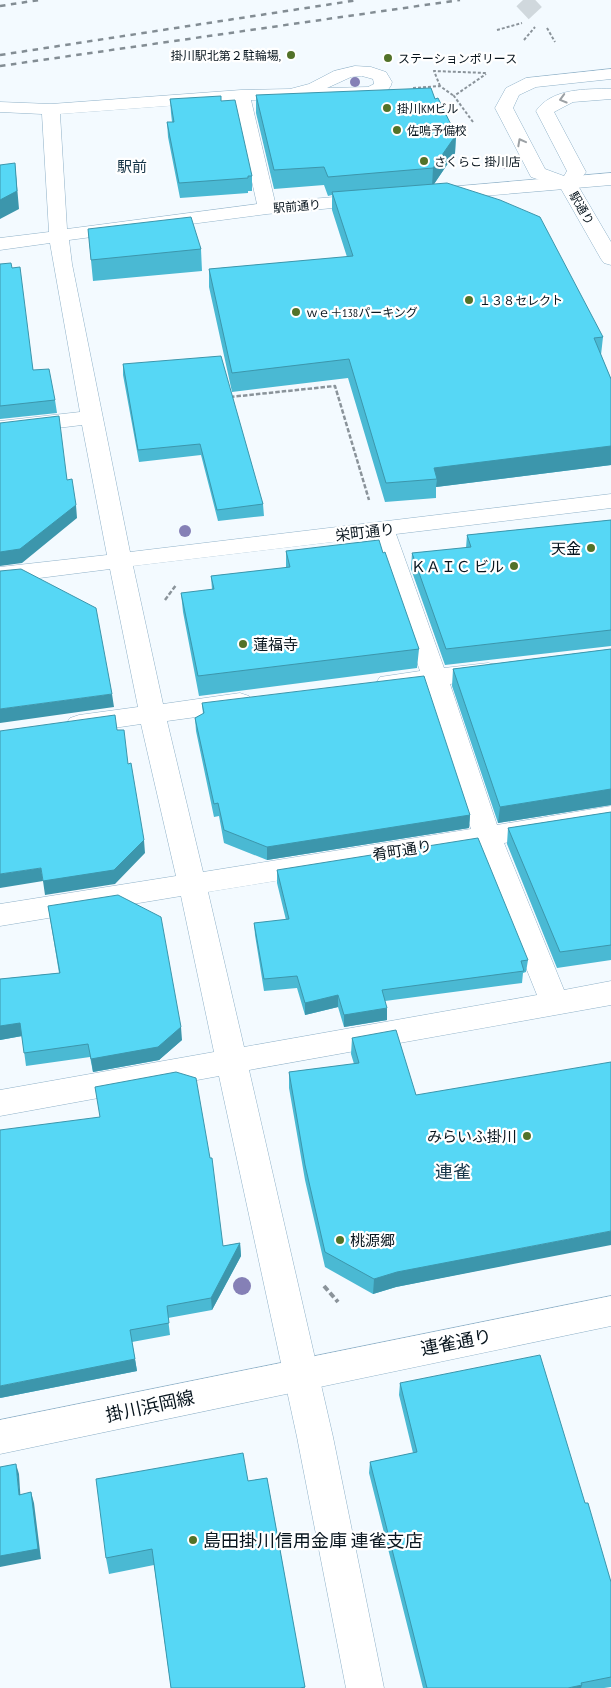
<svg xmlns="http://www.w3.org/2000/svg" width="611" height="1688" font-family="'PT Sans Narrow','Noto Sans JP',sans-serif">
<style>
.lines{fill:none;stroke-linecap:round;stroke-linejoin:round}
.minor-tunnel{stroke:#d0d8dd;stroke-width:18;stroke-dasharray:18 9;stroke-linecap:butt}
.minor-casing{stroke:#8fb1c8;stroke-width:1}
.major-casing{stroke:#8fb1c8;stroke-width:1}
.path-far2{stroke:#8a939a;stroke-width:2;stroke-dasharray:3 2;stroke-linecap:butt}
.path-far1{stroke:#8a939a;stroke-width:2.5;stroke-dasharray:4.5 2;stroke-linecap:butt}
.path{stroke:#8a939a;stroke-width:4;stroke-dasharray:6 3;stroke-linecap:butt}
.minor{fill:#fff;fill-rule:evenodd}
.major{fill:#fff;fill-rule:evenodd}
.rail{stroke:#838d94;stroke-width:2.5;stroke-dasharray:5.5 5.5;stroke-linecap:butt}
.tree{fill:#8580b6}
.wall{fill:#4ab9d3}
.shaded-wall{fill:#3c96ac}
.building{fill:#56d7f5;stroke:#3c96ac}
.oneway{stroke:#9ca1a5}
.poi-dot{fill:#527229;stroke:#fff;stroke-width:2}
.labels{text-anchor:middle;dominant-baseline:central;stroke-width:4.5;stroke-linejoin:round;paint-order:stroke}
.far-poi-label{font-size:12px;fill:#08151e;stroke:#fff;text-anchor:start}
.far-street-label{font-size:12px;fill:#08151e;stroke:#fff}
.far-quarter-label{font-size:15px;fill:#163548;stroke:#fff}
.street-label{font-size:15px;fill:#08151e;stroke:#fff}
.poi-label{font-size:15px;fill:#08151e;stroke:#fff;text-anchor:end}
.quarter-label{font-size:18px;fill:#163548;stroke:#fff}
.near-street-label{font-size:18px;fill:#08151e;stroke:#fff}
.near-poi-label{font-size:18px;fill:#08151e;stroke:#fff;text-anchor:start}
</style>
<rect width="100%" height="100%" fill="#f3faff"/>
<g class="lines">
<path class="minor-tunnel" d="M523,0L537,15"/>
<defs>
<path id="minor" d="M355,66L371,67L386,72L392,82C390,92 380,95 371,97L251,100L275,202L370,194L377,196L379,200L377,204L267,214L69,240L72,264L130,552L611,494V508L396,534L444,668L488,663L497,665L501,671L497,677L450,684L497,825L611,806V826L504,843L564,990L611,981V1005L249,1070L333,1437L384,1688H346L297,1437L219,1076L0,1116V1090L214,1052L181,896L0,926V904L176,876L141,724L79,733L70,730L66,724L70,718L79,715L138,707L110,569L0,583V567L107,555L82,425L0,435V421L80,412L50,243L0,250V238L49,232L42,114L0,112V102L51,104L241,90L290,89L309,84L334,71ZM362,76L373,79L374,84L368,87L327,88L351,77ZM234,101L257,204L67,229L60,114ZM374,537L420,671L380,677L376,683L380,689L389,692L425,687L471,829L203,872L167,721L240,711L249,708L253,702L249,696L240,693L163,704L133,566ZM478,848L537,995L244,1047L208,892Z
M611,173V185L436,200L429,198L427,194L429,190L436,188Z"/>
<path id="major" d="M611,69V79L536,87L519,95L513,108L545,169L564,176L567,171L536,111C552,88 586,89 611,89V99L573,102L554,112L586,172L577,184L611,242V265L604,263L601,259L560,187L531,177L495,108L506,88L526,78Z
M611,1296V1326L0,1454V1420Z"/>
</defs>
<use href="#minor" class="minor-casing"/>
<use href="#major" class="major-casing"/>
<path class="path-far2" d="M547,28L555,42
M497,30L522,23
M524,40L535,27
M440,86L434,71L486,73
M413,88L440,86L454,96
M473,122L454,96L486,74"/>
<path class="path-far1" d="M230,397L335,386L369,500
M165,600L176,585"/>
<path class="path" d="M324,1286L338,1302"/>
<use href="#minor" class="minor"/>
<use href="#major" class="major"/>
<path class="rail" d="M0,6L39,0
M0,55L358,0
M0,66L460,0"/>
</g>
<g class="tree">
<circle cx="355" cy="82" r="5"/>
<circle cx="506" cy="164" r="5"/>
<circle cx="185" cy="531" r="6"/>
<circle cx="242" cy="1286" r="9"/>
</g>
<path class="wall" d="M256,95L435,99L456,135L455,153L434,184L603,337L601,355L611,379V465L436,487V498L385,502L348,378L232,392L209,287V269L347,257L332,210V195L328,196L324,185L274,189L256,113Z
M170,99L221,101L252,176V191H248V193L180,198L168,137L167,122H172L171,113Z
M88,229L201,249L202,271L93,281Z
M0,264L12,268L33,370L55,400L57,413L0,419Z
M123,364L263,504L264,516L218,521L201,455L139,462L123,375Z
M611,520V646L445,665L411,569L412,553L466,548L467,535Z
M286,551L383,553L419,649L417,668L199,696L183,612L181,593L212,590L211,576L286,568Z
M611,649V805L498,823L452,686L453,669Z
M202,703L470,815L469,828L267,860L224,843L219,816L214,817L196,731L195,718L203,714Z
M611,812V960L557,968L507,844L508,828Z
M277,870L528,960L526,972L523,973L522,983L385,1001L387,1020L344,1027L338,1007L305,1015L297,988L264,991L255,935L254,923L286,920L277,883Z
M48,906L182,1040L159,1060L93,1072L90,1057L26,1066L22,1036L0,1040V979L59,973Z
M352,1038L416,1095L510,1264L396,1287L373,1294L325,1267L305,1180L289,1088V1072L354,1064L351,1054Z
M240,1243L241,1256L212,1310L168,1318L170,1335L132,1342L137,1371L0,1398L223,1246Z
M400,1383L585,1503L611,1582V1687L604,1688H423L369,1473L370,1462L413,1453L399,1395Z
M267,1478L305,1688H171L154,1565L109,1574L106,1558L248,1481Z"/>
<path class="shaded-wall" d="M456,135L455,153L432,187L433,168Z
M15,163L19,209L0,219V200Z
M611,446V465L436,487L437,479L434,468Z
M76,505L77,518L22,563L0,566V552Z
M112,694L114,707L0,723V709Z
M611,789V805L498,823L500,807Z
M470,815L469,828L267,860V847Z
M144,840L145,853L115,884L45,895L43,881Z
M41,868L43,881L0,888V874Z
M338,995V1007L305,1015V1003Z
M387,1008V1020L344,1027V1015Z
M20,1023L22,1036L0,1040V1026Z
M181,1027L182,1040L159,1060L93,1072L91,1059Z
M611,1231V1245L396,1287L373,1294L374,1279L397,1272Z
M240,1243L241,1256L212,1310L211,1298Z
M135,1359L137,1371L0,1398V1386Z
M16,1464L19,1474L21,1505L19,1495Z
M31,1492L34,1503L41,1559L0,1567V1556Z
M582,1685L581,1688H568Z"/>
<path class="building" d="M431,88L435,99L438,98L456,135L433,168L328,177L324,167L274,170L256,95Z
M221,96V101L235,100L252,176H248V178L179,183L167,122H174L170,99Z
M15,163L17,191L0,200V165Z
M447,183L500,200L540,217L603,337L594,338L611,379V446L434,468L437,479L386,483L349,359L232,373L209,269L353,256L332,192Z
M191,217L201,249L91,260L88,229Z
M11,263L12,268L20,267L33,370L49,369L55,400L0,406V264Z
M221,356L263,504L217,510L200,444L138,450L123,364Z
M59,416L67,480L72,479L76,505L20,549L0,552V423Z
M611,520V630L446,649L412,553L471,547L467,535Z
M379,540L383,553L385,552L419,649L198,676L181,593L214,589L211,576L290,567L286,551Z
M21,569L96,608L112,694L0,709V571Z
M611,649V789L500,807L453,669Z
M424,676L470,815L267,847L224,830L218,803L214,804L195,718L204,713L202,703Z
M115,715L117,730H124L128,764L131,763L144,840L114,870L43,881L41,868L0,874V731Z
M611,812V945L560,952L508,828Z
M478,838L528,960L521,961L524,971L382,990L387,1008L344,1015L338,995L305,1003L297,976L264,979L254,923L289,919L277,870Z
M118,895L161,917L181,1027L158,1047L91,1059L88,1044L24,1053L20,1023L0,1026V979L60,973L48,906Z
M396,1030L416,1095L611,1062V1231L397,1272L374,1279L325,1252L305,1165L289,1072L359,1063L352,1038Z
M176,1072L196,1078L210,1158H212L223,1246L240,1243L211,1298L167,1306L169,1323L130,1330L135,1359L0,1386V1130L100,1117L95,1087Z
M540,1355L585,1503H588L611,1582V1677L581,1683L582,1685L568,1688H427L370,1462L417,1452L400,1383Z
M243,1453L248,1481L267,1478L305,1687L300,1688H171L152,1549L106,1558L96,1479Z
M16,1464L19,1495L31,1492L38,1549L0,1556V1467Z"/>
<defs><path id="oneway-chevron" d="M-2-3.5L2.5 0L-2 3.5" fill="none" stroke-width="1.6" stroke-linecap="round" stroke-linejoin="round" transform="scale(1.25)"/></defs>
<g class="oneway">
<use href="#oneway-chevron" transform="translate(563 99) rotate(164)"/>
<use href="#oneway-chevron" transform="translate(521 142) rotate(-118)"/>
</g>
<g class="poi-dot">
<circle cx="291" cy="55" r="5"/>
<circle cx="388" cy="58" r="5"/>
<circle cx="387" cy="108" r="5"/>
<circle cx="397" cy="130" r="5"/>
<circle cx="424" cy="161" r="5"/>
<circle cx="469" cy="300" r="5"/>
<circle cx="296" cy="312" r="5"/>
<circle cx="591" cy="548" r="5"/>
<circle cx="514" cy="566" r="5"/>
<circle cx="243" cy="644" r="5"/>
<circle cx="527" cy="1136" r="5"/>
<circle cx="340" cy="1240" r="5"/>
<circle cx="193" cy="1540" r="5"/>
</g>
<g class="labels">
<g class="far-poi-label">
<text x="281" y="55" text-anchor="end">掛川駅北第２駐輪場,</text>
<text x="398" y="58">ステーションポリース</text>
<text x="397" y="108">掛川KMビル</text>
<text x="407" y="130">佐鳴予備校</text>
<text x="434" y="161">さくらこ 掛川店</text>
<text x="479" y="300">１３８セレクト</text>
<text x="306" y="312">ｗｅ＋138パーキング</text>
</g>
<g class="far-street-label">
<text transform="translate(297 206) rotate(-5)">駅前通り</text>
<text transform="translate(582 208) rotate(60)">駅通り</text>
</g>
<g class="far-quarter-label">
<text x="132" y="166">駅前</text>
</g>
<g class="street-label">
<text transform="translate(365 532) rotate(-7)">栄町通り</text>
<text transform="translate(402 850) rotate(-9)">肴町通り</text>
</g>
<g class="poi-label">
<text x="581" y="548">天金</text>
<text x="504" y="566">ＫＡＩＣ ビル</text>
<text x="253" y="644" text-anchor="start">蓮福寺</text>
<text x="517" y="1136">みらいふ掛川</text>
<text x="350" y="1240" text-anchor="start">桃源郷</text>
</g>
<g class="quarter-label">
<text x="453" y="1171">連雀</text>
</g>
<g class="near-street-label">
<text transform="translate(456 1342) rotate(-11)">連雀通り</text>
<text transform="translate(150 1406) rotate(-12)">掛川浜岡線</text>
</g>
<g class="near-poi-label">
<text x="203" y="1540">島田掛川信用金庫 連雀支店</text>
</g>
</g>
</svg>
